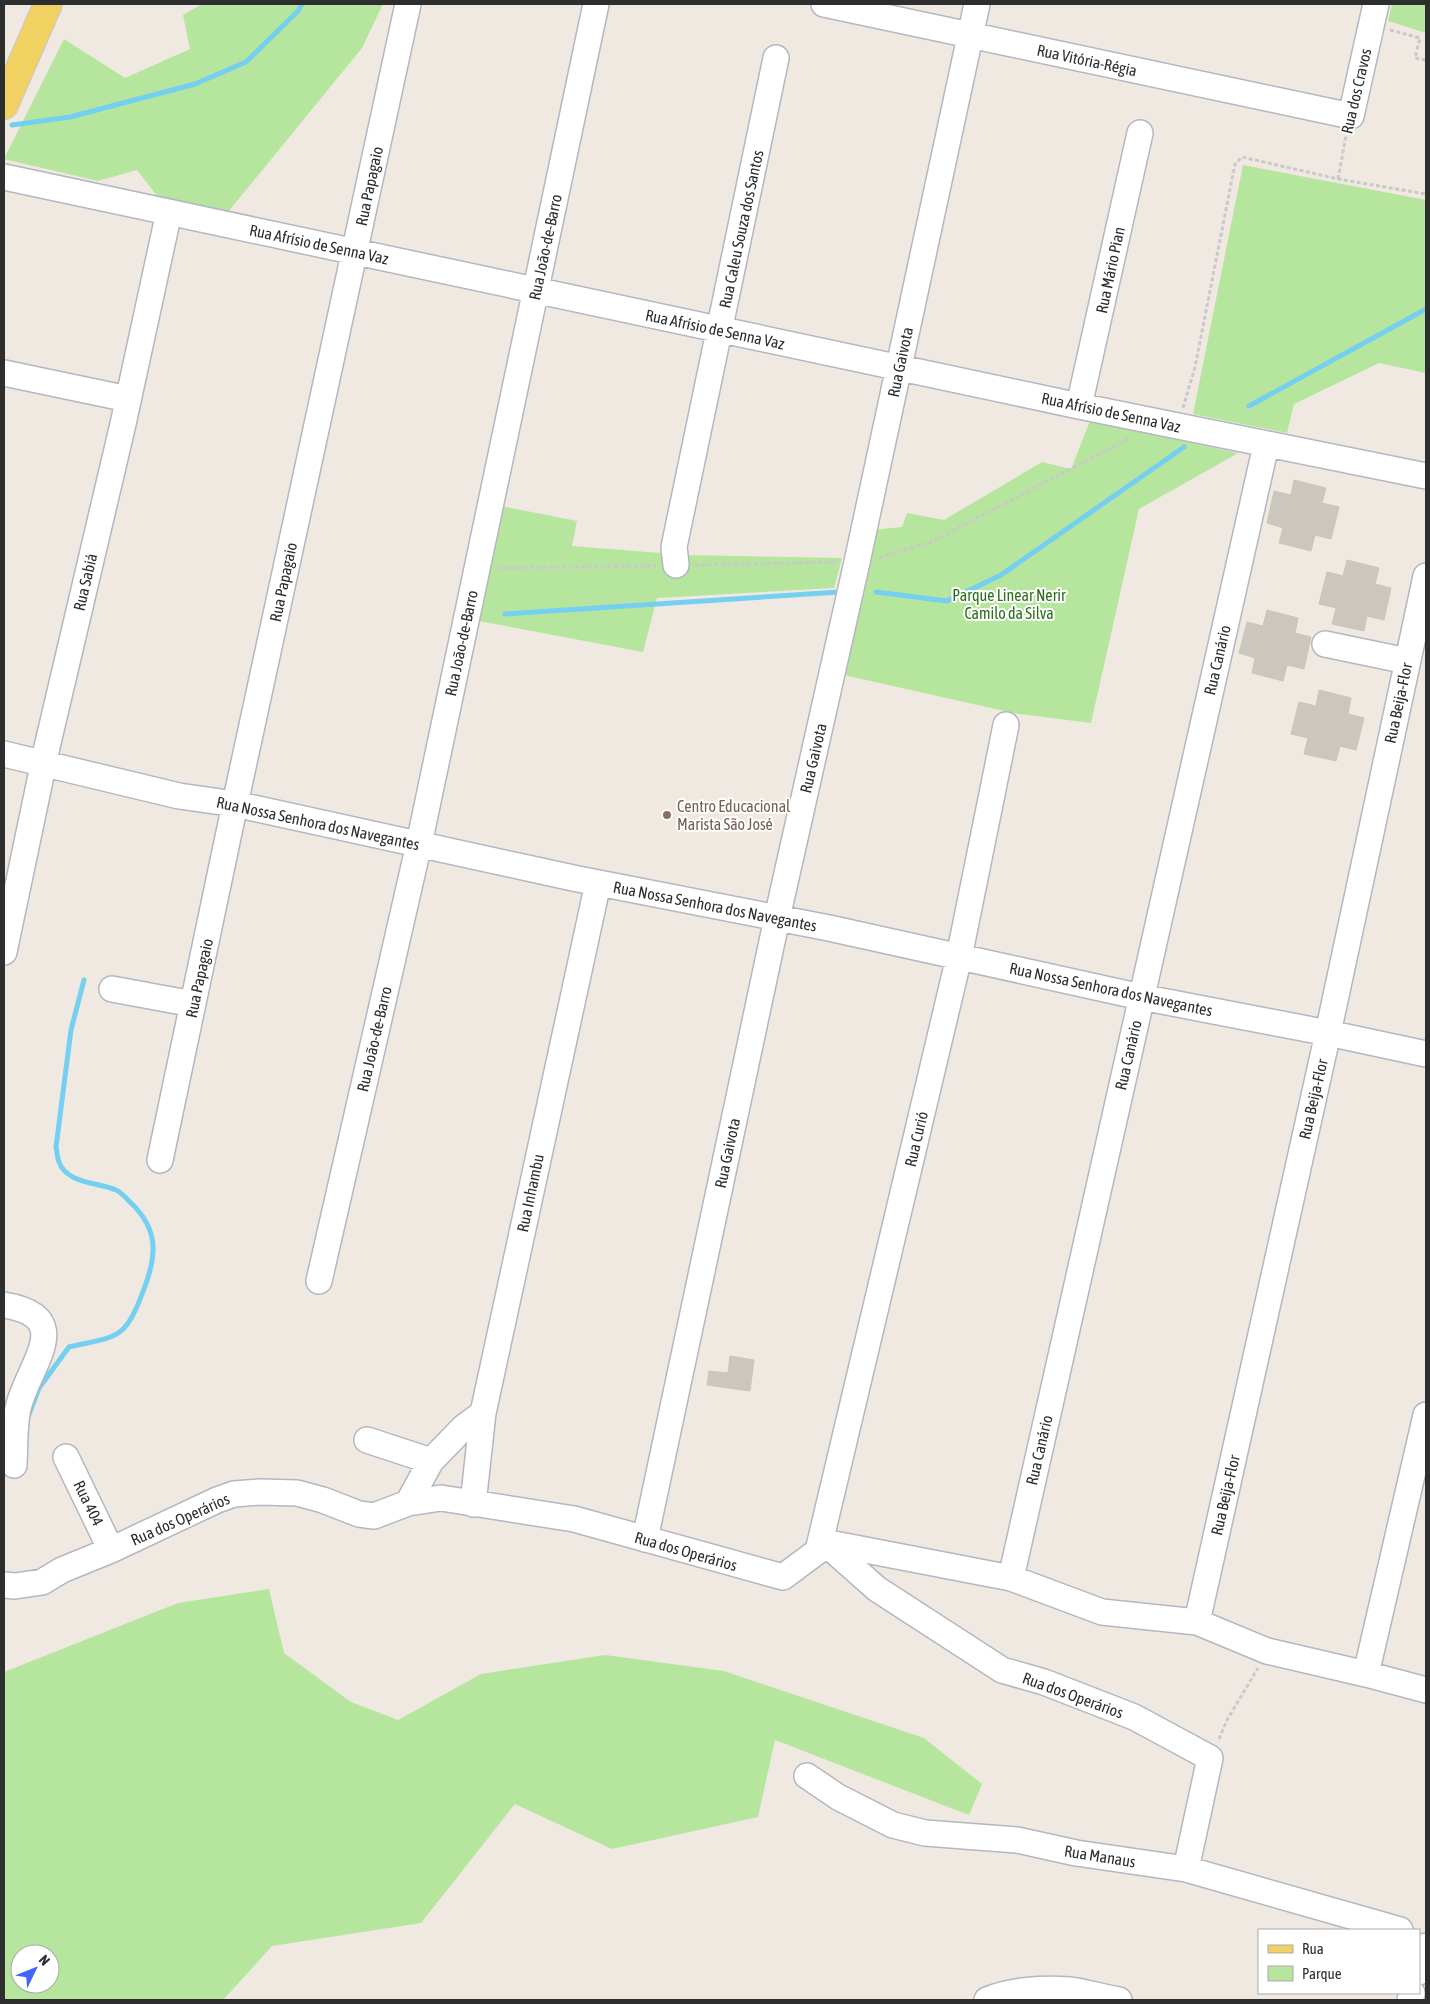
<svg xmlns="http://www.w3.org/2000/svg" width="1430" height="2004" font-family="'Asap Condensed',sans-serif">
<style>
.green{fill:#b6e59e;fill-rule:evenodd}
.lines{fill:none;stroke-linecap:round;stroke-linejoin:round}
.stream{stroke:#75cff0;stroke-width:5}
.building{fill:#cbc7bf;stroke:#cbc5ba}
.minor-casing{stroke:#b4b7c1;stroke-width:28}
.major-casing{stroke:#c9c9c9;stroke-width:30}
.path{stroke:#c9c9c9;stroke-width:3;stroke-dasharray:4 2.5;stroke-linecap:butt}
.minor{stroke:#fff;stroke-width:25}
.major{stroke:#f2d163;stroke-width:28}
.education-dot{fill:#8d6e63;stroke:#fff;stroke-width:2}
.labels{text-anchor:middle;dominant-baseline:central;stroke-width:4;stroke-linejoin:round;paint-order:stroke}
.street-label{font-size:16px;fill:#2e2e2e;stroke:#fff}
.park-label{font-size:16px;fill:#2c6e1b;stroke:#fff}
.education-label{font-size:16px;fill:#785e54;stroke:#fff;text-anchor:start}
</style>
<rect width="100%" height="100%" fill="#efe9e1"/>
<path class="green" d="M202,4H383L362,48L228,212L158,197L137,170L98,181L4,159L64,39L125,78L190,49L183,15Z
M1392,4H1426V33L1388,21Z
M1243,165L1426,200V373L1379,363L1294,404L1287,433L1193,414Z
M1090,421L1238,453L1139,509L1091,723L1013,713L844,675L872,530L902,527L907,513L944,520L1042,462L1071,469Z
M501,506L577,521L572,546L685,555L842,558L834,588L657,598L643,652L479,621Z
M269,1589L284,1653L351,1702L398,1720L481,1674L605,1655L724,1671L924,1738L982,1784L969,1815L775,1740L758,1817L612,1849L515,1804L421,1923L272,1946L223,2000H4V1672L178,1603ZM20,1954H50V1984H20Z"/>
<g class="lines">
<path class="stream" d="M12,125L70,117L195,84L246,62L298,11L302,4
M1249,406L1426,309
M876,592L947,601L1001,575L1184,447
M505,614L839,592
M28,1417L39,1388L69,1347C119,1336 125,1340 144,1289C157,1255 159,1229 130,1202C126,1198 121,1192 116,1190C98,1182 67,1184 59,1162C57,1157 57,1152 56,1147L71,1030L84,980"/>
</g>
<path class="building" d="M1294,480L1326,488L1322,503L1339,507L1331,539L1315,535L1311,551L1279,543L1283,528L1267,523L1274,491L1291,495Z
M1347,560L1379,568L1375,584L1391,588L1384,620L1367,616L1364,631L1332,624L1336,608L1319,604L1327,572L1343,576Z
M1267,610L1298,618L1295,633L1311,637L1304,669L1287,665L1283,681L1252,673L1255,658L1239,653L1247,622L1263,626Z
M1319,690L1351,698L1348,714L1364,718L1356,750L1340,746L1336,761L1304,754L1308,738L1291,734L1299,702L1316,706Z
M730,1356L754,1360L750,1391L707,1385L709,1371L728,1373Z"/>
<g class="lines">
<defs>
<path id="minor" d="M824,4L1351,116L1376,4
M4,177L1079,406L1426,476
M4,373L128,399
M1079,406L1140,133
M676,565L674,547L776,58
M1325,644L1407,661
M4,754L179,796L235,804L573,878L829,928L1141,997L1328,1033L1426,1054
M4,952L47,747L123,424L169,212
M112,989L193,1004
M160,1160L235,804L408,4
M319,1281L419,844L596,4
M4,1305C78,1317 28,1365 18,1408C14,1426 15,1446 14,1465
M367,1440L431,1461
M66,1457L111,1550
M408,1503L431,1461L464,1427L483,1413
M473,1504L483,1413L598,883
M645,1539L777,918L857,562L977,4
M824,1542L1011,1578L1102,1612L1197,1622L1267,1651L1366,1674L1426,1690
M818,1551L959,957L1006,725
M1011,1578L1266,445
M4,1585L15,1586L42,1582L62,1570L111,1550L217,1500L234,1494L260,1492L297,1493L323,1500L359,1514L374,1516L408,1503L441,1498L574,1519L783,1577L818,1551L824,1542L877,1589L1002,1670L1044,1682L1134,1717L1210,1758L1186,1869
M1197,1622L1328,1033L1426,576
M1366,1674L1426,1415
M807,1776L838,1797L893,1825L925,1833L1017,1840L1076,1853L1186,1869L1400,1930
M1419,1972L1426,1946
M987,2000C1011,1990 1043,1988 1069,1990C1085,1992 1102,1997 1119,2000
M1410,2000L1412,1993"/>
<path id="major" d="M4,105L48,4"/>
</defs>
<use href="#minor" class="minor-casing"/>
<use href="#major" class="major-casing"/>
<path class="path" d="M1390,30L1420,38L1415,58L1426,60
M1338,179L1346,136
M1183,408L1195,367L1235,164L1242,157L1338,179L1426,194
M879,558L931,542L1130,438
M695,565L836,562
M497,568L656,566
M1219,1739L1227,1720L1258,1668"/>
<use href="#minor" class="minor"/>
<use href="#major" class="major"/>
</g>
<circle class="education-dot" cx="667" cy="815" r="5"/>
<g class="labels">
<g class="street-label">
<text transform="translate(1087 60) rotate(12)">Rua Vitória-Régia</text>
<text transform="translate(1356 91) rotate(-77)">Rua dos Cravos</text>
<text transform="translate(369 186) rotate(-78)">Rua Papagaio</text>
<text transform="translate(741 229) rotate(-78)">Rua Caleu Souza dos Santos</text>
<text transform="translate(319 244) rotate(12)">Rua Afrísio de Senna Vaz</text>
<text transform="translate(545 247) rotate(-78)">Rua João-de-Barro</text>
<text transform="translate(1110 270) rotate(-78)">Rua Mário Pian</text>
<text transform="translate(715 329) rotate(12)">Rua Afrísio de Senna Vaz</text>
<text transform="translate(900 362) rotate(-78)">Rua Gaivota</text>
<text transform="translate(1111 412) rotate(12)">Rua Afrísio de Senna Vaz</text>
<text transform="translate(85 582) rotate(-77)">Rua Sabiá</text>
<text transform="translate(283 582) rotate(-78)">Rua Papagaio</text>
<text transform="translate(461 643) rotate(-78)">Rua João-de-Barro</text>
<text transform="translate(1217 660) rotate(-77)">Rua Canário</text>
<text transform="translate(1398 703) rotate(-78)">Rua Beija-Flor</text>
<text transform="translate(813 758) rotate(-77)">Rua Gaivota</text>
<text transform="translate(318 823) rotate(12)">Rua Nossa Senhora dos Navegantes</text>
<text transform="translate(715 906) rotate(11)">Rua Nossa Senhora dos Navegantes</text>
<text transform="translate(199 978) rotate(-78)">Rua Papagaio</text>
<text transform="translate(1111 989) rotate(12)">Rua Nossa Senhora dos Navegantes</text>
<text transform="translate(374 1039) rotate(-77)">Rua João-de-Barro</text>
<text transform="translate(1128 1055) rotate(-77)">Rua Canário</text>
<text transform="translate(1313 1099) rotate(-77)">Rua Beija-Flor</text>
<text transform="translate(916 1139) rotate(-77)">Rua Curió</text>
<text transform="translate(727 1153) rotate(-78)">Rua Gaivota</text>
<text transform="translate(530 1193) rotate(-78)">Rua Inhambu</text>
<text transform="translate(1039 1450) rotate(-77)">Rua Canário</text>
<text transform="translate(1225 1495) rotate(-77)">Rua Beija-Flor</text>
<text transform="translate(89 1503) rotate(64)">Rua 404</text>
<text transform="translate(180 1519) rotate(-24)">Rua dos Operários</text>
<text transform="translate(686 1551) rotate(16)">Rua dos Operários</text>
<text transform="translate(1073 1695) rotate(20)">Rua dos Operários</text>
<text transform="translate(1100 1856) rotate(9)">Rua Manaus</text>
</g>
<g class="park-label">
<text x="1009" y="595">Parque Linear Nerir<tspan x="1009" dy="18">Camilo da Silva</tspan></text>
</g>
<g class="education-label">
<text x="677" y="806">Centro Educacional<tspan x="677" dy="18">Marista São José</tspan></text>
</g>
</g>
<rect width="1430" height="2004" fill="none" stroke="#2e2e2e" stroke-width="10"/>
<rect x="1258" y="1929" width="162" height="65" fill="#ffffff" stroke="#ababab"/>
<rect x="1268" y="1945" width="25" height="8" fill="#f2d163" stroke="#ababab"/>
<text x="1302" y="1954" font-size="15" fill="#2e2e2e">Rua</text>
<rect x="1268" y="1966" width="25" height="15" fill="#b6e59e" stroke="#ababab"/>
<text x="1302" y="1979" font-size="15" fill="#2e2e2e">Parque</text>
<g transform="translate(35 1969) rotate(47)"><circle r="24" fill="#ffffff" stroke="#ababab"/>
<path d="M0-4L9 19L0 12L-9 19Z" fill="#4264fb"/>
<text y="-8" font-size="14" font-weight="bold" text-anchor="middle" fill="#2e2e2e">N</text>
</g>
</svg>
